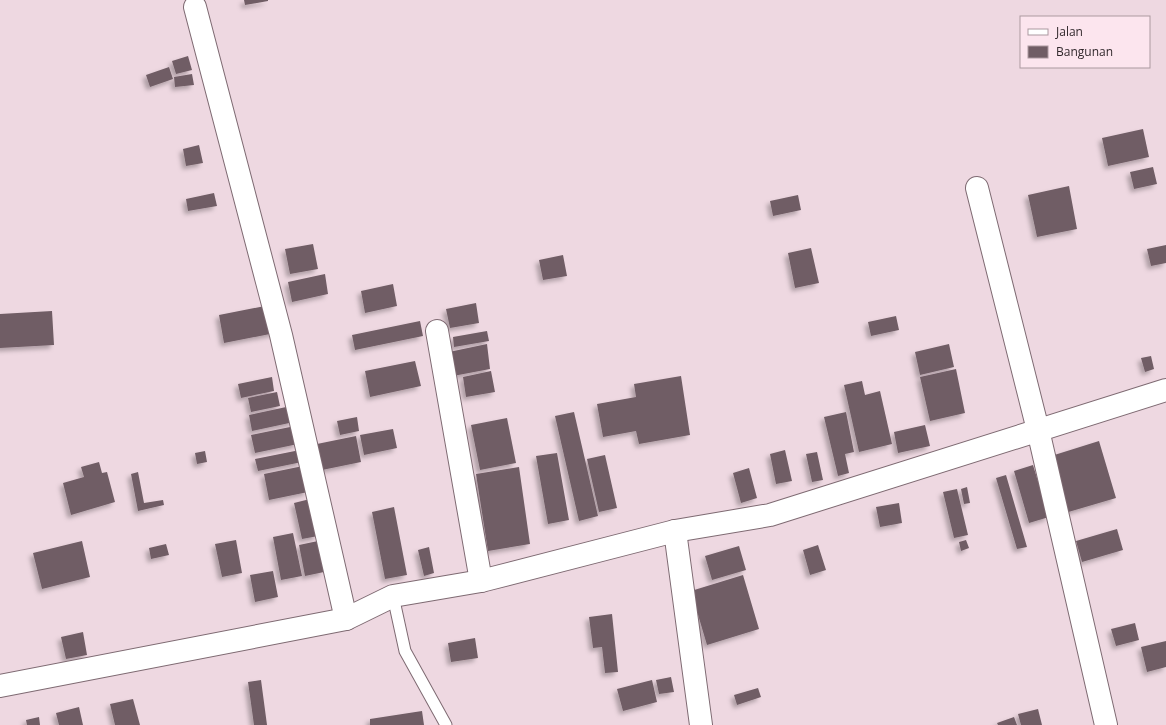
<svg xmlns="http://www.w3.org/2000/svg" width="1166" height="725" font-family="'Open Sans',sans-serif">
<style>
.building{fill:#705d65;filter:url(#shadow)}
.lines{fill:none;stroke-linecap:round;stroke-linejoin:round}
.lane-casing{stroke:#7e6a72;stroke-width:13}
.street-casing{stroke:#7e6a72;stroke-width:24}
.highway-casing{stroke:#7e6a72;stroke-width:24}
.lane{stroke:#fff;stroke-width:11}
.street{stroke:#fff;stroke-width:22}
.highway{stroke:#fff;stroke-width:22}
</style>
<defs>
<filter id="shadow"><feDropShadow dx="-3.5" dy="3.5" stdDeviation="2" flood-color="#0004"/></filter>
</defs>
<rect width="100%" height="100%" fill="#eed8e1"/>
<path class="building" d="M244,0H268V1L245,5Z
M188,56L192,70L176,74L172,61Z
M169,67L173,79L150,87L146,75Z
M192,74L194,85L175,87L174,77Z
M1143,129L1149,157L1108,166L1102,138Z
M199,145L203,163L186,166L183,149Z
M1153,167L1157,184L1134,189L1130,172Z
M1069,186L1077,229L1037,237L1028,195Z
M214,193L217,206L188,211L186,199Z
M798,195L801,210L773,216L770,201Z
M313,244L318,269L290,274L285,249Z
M1166,245V263L1151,266L1147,249Z
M811,248L819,283L795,288L788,253Z
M563,255L567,276L543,280L539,260Z
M325,274L328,294L292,302L288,282Z
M393,284L397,306L365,313L361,291Z
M476,303L479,323L450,328L446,309Z
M270,305L275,333L224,343L219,315Z
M52,311L54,345L0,348V314Z
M896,316L899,330L871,336L868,322Z
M420,321L423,336L355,350L352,335Z
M487,331L489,341L454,347L453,337Z
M487,344L490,369L453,376L449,352Z
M949,344L954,367L920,375L915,352Z
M1151,356L1154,369L1145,372L1141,358Z
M415,361L421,386L370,397L365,371Z
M956,369L965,413L930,421L920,377Z
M491,371L495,392L466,397L463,377Z
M681,376L690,435L639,444L636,431L603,437L597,404L636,397L634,384Z
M272,377L274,391L241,398L238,384Z
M862,381L865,395L880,391L892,444L859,452L844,385Z
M277,392L280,406L251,412L248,398Z
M291,406L294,422L252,431L249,415Z
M574,412L598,516L579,521L555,416Z
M846,412L854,452L845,454L849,473L838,476L824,417Z
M357,417L359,431L340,435L337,421Z
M507,418L516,463L480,470L471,425Z
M925,425L930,446L898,453L894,432Z
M295,426L298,444L255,453L251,435Z
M393,429L397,448L364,455L360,435Z
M356,436L361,462L322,470L317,444Z
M1099,441L1116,498L1065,513L1048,457Z
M300,450L302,462L258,471L255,459Z
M785,450L792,481L776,484L770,454Z
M205,451L207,462L197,464L195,453Z
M817,452L823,480L812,482L806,454Z
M557,453L569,520L548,524L536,456Z
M605,455L617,508L599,512L587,459Z
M99,462L102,473L107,472L115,502L71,515L63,483L84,477L81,467Z
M1033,465L1049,517L1029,523L1014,471Z
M303,466L308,492L269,500L264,474Z
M519,467L530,544L488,551L476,474Z
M749,468L757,498L741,503L733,473Z
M138,472L144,503L163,500L164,505L138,511L131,474Z
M1006,475L1027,547L1017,549L996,478Z
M967,487L970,503L964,504L961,489Z
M957,489L968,535L954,538L943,492Z
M310,499L318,536L302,539L294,503Z
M899,503L902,523L880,527L876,507Z
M394,507L407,575L385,579L372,512Z
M1117,529L1123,550L1082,562L1076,541Z
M293,533L302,576L281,580L273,537Z
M236,540L242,573L222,577L215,544Z
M966,540L969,548L961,551L959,542Z
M82,541L90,577L42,589L33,553Z
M318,541L324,572L305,576L299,545Z
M166,544L169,555L151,559L149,548Z
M818,545L826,570L810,575L803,550Z
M739,546L746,570L712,580L705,556Z
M429,547L434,573L424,576L418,550Z
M273,571L278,597L255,602L250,575Z
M743,575L759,629L707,645L691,591Z
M612,614L618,672L605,673L602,647L593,648L589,617Z
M1135,623L1139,640L1116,646L1111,629Z
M83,632L87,655L66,659L61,637Z
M475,638L478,658L451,662L448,643Z
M1166,641V667L1147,672L1141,647Z
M671,677L674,692L659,694L656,680Z
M261,680L267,725H254L248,682Z
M652,680L657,702L623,711L617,689Z
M758,688L761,697L737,705L734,695Z
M133,699L140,725H115L110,704Z
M79,707L83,725H59L56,713Z
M1038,709L1042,725H1021L1018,714Z
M422,711L424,725H370V719Z
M39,717L40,725H27L26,720Z
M1014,717L1017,725H998L997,723Z"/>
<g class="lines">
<defs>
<path id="lane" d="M393,596L405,651L446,725"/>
<path id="street" d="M195,7L281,335L346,619
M977,188L1038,430L1106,725
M437,331L481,581
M675,531L701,725"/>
<path id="highway" d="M0,686L346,619L393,596L481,581L675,531L770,515L1166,390"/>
</defs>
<use href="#lane" class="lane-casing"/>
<use href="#street" class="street-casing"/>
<use href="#highway" class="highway-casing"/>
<use href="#lane" class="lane"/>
<use href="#street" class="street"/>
<use href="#highway" class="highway"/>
</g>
<rect x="1020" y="16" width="130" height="52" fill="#fce5ee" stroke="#ab99a0"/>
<rect x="1028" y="29" width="20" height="6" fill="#ffffff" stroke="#ab99a0"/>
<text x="1056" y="36" font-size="12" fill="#31282c">Jalan</text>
<rect x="1028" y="46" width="20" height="12" fill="#705d65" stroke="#ab99a0"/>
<text x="1056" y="56" font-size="12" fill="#31282c">Bangunan</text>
</svg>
